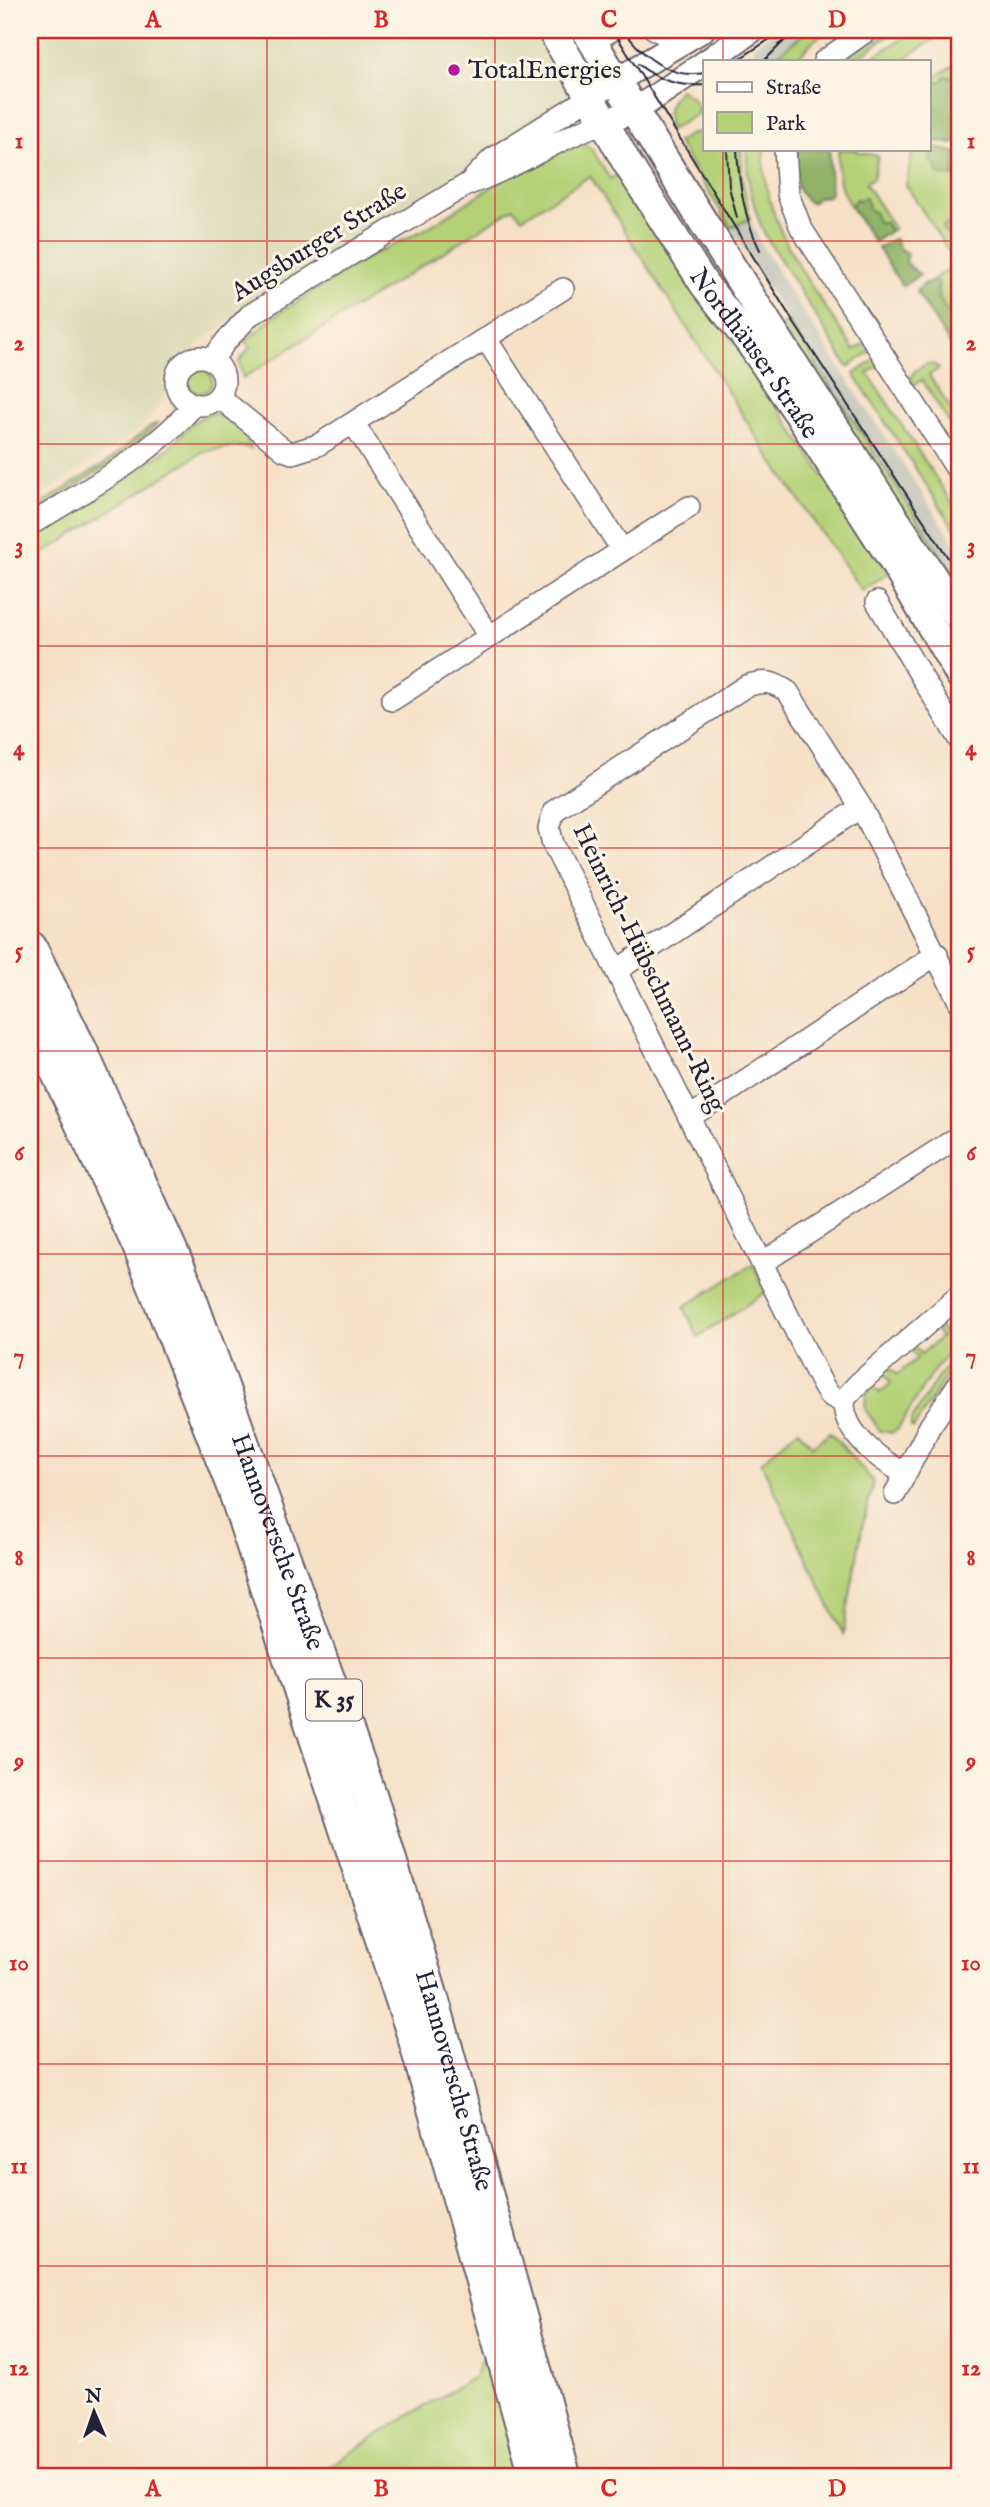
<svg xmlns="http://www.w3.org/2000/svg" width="990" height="2507" font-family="'IM FELL English',serif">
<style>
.built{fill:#deddbb}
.industrial{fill:#c3c6b9}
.green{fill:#b5d178;stroke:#6c7a5a;stroke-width:2}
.forest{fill:#90b368;stroke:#596a52;stroke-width:2}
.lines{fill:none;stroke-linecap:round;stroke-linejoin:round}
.pedestrian-casing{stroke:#6c646c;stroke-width:19}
.minor-casing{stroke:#6c646c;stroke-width:24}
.tertiary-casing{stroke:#6c646c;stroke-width:28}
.secondary-casing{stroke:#6c646c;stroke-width:32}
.trunk-casing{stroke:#6c646c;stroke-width:37}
.pedestrian{stroke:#fff;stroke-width:16}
.minor{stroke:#fff;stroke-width:21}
.tertiary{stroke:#fff;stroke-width:24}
.secondary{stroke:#fff;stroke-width:28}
.trunk{stroke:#fff;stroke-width:33}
.tram{stroke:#22223b;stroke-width:2}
.grid{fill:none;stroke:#d62828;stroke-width:2;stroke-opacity:0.55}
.poi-dot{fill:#b5179e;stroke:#fcf5e5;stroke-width:2.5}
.labels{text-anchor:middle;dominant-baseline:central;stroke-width:6;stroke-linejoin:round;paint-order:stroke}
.shield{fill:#fcf5e5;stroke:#63616e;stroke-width:2}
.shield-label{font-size:24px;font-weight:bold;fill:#22223b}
.poi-label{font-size:26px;fill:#22223b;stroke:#fcf5e5;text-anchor:start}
.street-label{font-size:26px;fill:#22223b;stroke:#fcf5e5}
.neatline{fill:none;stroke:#d62828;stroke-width:2.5}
.grid-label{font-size:23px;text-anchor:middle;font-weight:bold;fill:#d62828}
</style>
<rect width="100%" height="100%" fill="#fcf5e5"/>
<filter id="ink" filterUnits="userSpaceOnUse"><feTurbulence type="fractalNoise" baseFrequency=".0143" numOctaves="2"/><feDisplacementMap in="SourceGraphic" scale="14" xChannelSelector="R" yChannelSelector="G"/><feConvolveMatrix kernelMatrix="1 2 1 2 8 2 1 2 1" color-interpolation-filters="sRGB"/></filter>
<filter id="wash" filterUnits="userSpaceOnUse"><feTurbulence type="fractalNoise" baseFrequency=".00686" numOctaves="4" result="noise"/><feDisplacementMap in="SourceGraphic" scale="28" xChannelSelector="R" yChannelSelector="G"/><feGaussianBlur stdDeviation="1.57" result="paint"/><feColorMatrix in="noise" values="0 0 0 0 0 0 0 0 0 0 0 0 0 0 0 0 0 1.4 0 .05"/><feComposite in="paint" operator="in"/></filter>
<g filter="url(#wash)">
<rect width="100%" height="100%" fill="#f6e0c6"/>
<path class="built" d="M30,30H536L575,95L359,241L202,339L152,416L139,429L30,504Z"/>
<path class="industrial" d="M777,30H808L770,61H762L752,47Z
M750,219L762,246L799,306L960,551V583L788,321L731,227Z"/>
<path class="green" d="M808,30H827L811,43L795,61H770Z
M917,30H942L944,33L900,61H866Z
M960,61L959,141L953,144L929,140V81Z
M680,89L693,99L699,110L697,114L670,130C664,113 669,101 680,89Z
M705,132V149H741L742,176L750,219L731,227L677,142L693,133Z
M577,145H587L593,151L610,179L623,172L720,322L889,573L862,591L772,461L590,176L522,218L514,208L243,378L239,362L250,347L245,342L273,317L368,257L424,230L509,176Z
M929,146L957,153L955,174L960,198V250L951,255L906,185L913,149H929Z
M747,149H764C759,223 816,291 854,350L866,343L871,351L848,367L766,237C753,209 746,179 747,149Z
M839,149L858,150V152L878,156L873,178L865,183L894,228L874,242C853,208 832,191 839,149Z
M960,261V273L951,279L960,293V360L916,291Z
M788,321L960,583V601L781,326Z
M876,359L880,365L868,373L960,515V537L854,374Z
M927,364L935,365L939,369L929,375L960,423V440L922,380L912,386C909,373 916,369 927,364Z
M188 381a12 12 0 1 1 24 0a12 12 0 1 1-24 0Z
M212,413C237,420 243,425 251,449L237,446L203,452L30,562V538C74,510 126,481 167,449C186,434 187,421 212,413Z
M159,422L128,452L30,516V511L110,460L149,427Z
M753,1264L766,1292L698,1337L684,1307Z
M951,1313L958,1321L960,1320V1336L930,1376L898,1429L892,1433L880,1431L865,1409L866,1395L870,1391L867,1386L870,1383L880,1393L891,1383L882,1372L889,1367L897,1375L917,1358L909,1349L913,1346L921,1354L941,1337L934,1328L937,1324L945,1333L955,1324L947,1316Z
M960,1348V1358L944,1379L914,1428L911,1427V1421L938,1377Z
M798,1430L813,1446L830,1432L872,1480V1490L863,1523L843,1634L761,1462Z
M490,2357L524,2477H313L395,2424L474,2377L482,2359Z"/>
<path class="forest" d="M881,30H903L883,39L855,61H835Z
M960,69L959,141L953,144L932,140L929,135L933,128L929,125V119L935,113L934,106L929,102V95L933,90L932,84L943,80L945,76L953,77L954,72Z
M934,147L957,153L953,177L937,174V167L930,161Z
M797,149H827L830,151C828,166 833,184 829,196L819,197L811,203C800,197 793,183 797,171L794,167Z
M865,197L869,205L868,208L875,213L877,222H885L890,231L874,242L851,206L856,199L860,200Z
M951,222H960V250L956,249L951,237L943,230V226Z
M893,239H896L898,247L907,254L906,263L920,275L902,286L878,248Z
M927,282H937L939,284L937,290L940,296L937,298L942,301L943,308H946L950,318L960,325V360L916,291Z"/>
</g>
<g filter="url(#ink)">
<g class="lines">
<defs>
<path id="pedestrian" d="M652,30L664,37L667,43
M602,39L617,30"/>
<path id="minor" d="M824,61L868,30
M785,149L788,194L801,228L960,474
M473,179L492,159L590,97
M486,339L622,550
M176 381a24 24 0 1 1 48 0a24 24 0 1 1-48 0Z
M212,360L226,341L250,315L466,185C514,169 556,139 604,122
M219,397L284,450L292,453L318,445L563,289
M354,424L489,636
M30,525C87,489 150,457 194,405
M877,602L960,741
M392,700L689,507
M616,971L861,807
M690,1117L937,954
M762,1263L960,1136
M844,1403L829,1395L822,1384L553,844L549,828L554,811L746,686C764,680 772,681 788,692L861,807L960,1003
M844,1403L846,1397L859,1383L960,1295
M844,1403C844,1434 880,1460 904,1473
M895,1494L930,1426L960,1382"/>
<path id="tertiary" d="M708,61L752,30
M599,91L702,30
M604,122L634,111L705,63"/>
<g id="secondary">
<path id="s1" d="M552,30L627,163L704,284L751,344L798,413L890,556L960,675"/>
<path d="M586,30C704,230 833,424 960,619"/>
</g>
<g id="trunk">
<path id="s2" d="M30,948L80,1050L180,1272L370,1796L435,2010L564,2477"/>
<path d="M30,1013L139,1245L235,1490L415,2038L537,2477"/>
</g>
</defs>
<use href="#pedestrian" class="pedestrian-casing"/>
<use href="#minor" class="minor-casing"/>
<use href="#tertiary" class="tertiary-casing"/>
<use href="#secondary" class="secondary-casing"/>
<use href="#trunk" class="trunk-casing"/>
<use href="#pedestrian" class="pedestrian"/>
<use href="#minor" class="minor"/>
<use href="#tertiary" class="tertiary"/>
<use href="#secondary" class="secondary"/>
<use href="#trunk" class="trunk"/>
<path class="tram" d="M613,30L794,323L960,576
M628,36C647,60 672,79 705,73
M778,45L800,30
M736,61L784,30
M764,61L786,39
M638,64C657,80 680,87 705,85
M727,149L729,187L737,218
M737,149C739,184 744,218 760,250"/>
</g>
</g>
<path class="grid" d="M267,30V2477M495,30V2477M723,30V61M723,149V2477M30,241H960M30,444H960M30,646H960M30,848H960M30,1051H960M30,1254H960M30,1456H960M30,1658H960M30,1861H960M30,2064H960M30,2266H960"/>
<circle class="poi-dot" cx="454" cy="70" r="7"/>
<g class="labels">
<rect class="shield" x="306" y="1679.5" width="56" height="41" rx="5"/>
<g class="shield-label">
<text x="334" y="1700">K 35</text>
</g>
<g class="poi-label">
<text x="468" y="70">TotalEnergies</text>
</g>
<g class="street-label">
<text transform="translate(319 242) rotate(-32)">Augsburger Straße</text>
<text stroke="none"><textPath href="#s1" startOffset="382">Nordhäuser Straße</textPath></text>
<text transform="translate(649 968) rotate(64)">Heinrich-Hübschmann-Ring</text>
<text stroke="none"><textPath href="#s2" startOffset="644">Hannoversche Straße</textPath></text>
<text stroke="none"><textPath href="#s2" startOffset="1211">Hannoversche Straße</textPath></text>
</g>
</g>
<rect width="990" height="2507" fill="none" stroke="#fcf5e5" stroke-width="77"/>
<rect x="703" y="60" width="228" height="91" fill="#fcf5e5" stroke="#a5a1a1" stroke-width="2"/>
<rect x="717" y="82" width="35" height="10" fill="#ffffff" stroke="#a5a1a1" stroke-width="2"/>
<text x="766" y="94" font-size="21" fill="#22223b">Straße</text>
<rect x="717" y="112" width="35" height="21" fill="#b5d178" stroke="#a5a1a1" stroke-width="2"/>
<text x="766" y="130" font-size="21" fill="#22223b">Park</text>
<g transform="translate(94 2412) rotate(358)" stroke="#fcf5e5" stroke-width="5" paint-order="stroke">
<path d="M0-5L12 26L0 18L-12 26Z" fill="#22223b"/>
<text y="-10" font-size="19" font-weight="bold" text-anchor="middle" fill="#22223b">N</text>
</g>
<rect x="38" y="38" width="913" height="2430" class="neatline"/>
<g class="grid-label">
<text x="153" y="27">A</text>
<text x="381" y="27">B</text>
<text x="609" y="27">C</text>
<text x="837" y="27">D</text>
<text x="19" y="148">1</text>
<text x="971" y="148">1</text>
<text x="19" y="350">2</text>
<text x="971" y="350">2</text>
<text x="19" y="553">3</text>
<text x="971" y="553">3</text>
<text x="19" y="755">4</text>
<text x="971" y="755">4</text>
<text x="19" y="958">5</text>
<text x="971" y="958">5</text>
<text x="19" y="1160">6</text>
<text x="971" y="1160">6</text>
<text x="19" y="1363">7</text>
<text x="971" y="1363">7</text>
<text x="19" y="1565">8</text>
<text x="971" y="1565">8</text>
<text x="19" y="1768">9</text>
<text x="971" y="1768">9</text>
<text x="19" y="1970">10</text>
<text x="971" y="1970">10</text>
<text x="19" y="2173">11</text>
<text x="971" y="2173">11</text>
<text x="19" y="2375">12</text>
<text x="971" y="2375">12</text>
<text x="153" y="2496">A</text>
<text x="381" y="2496">B</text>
<text x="609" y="2496">C</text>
<text x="837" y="2496">D</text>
</g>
</svg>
